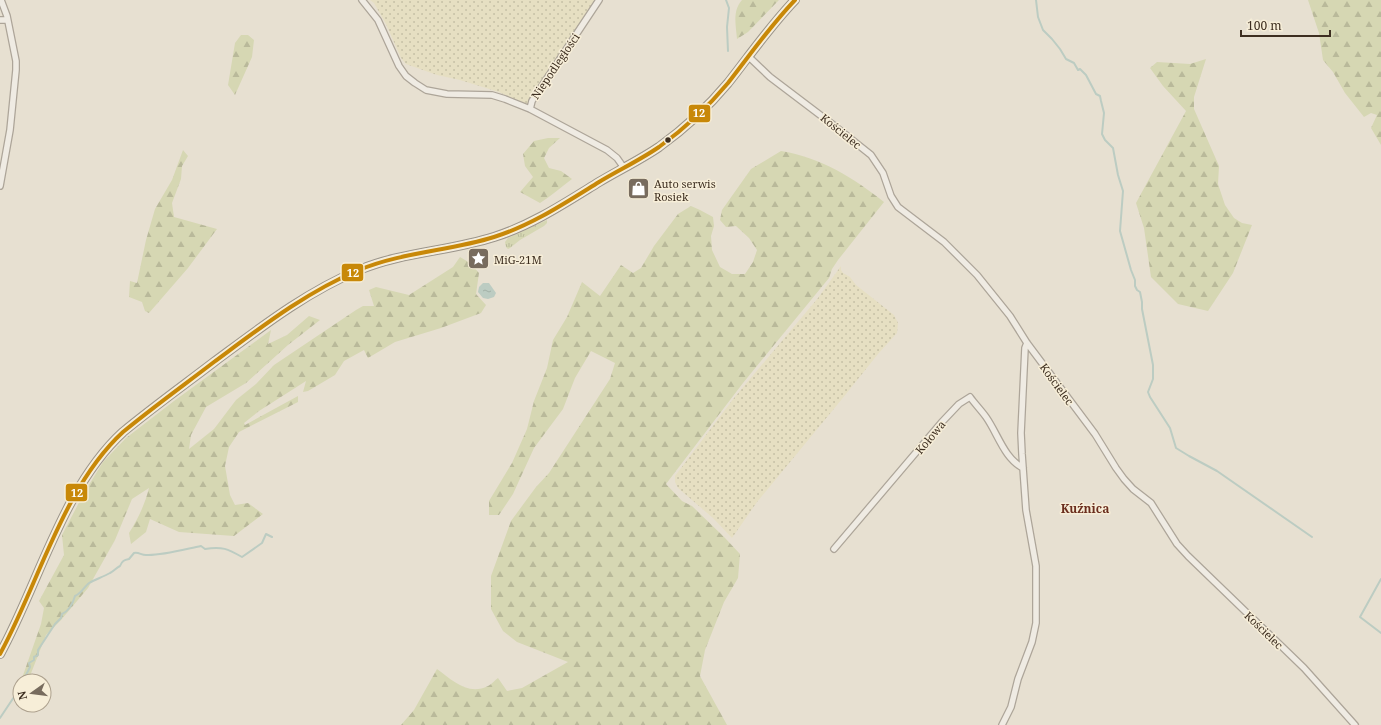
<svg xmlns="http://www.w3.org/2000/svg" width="1381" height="725" font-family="'Noto Serif',serif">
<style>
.farmland{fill:url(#farmland-dots)}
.grass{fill:url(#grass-tufts)}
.forest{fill:url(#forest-firs)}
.water{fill:url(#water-ripples)}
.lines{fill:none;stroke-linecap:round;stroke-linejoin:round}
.stream{stroke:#bcccc2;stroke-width:2}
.street-casing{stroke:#ada599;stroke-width:8}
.secondary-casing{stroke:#9c958a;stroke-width:10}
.street{stroke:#efebe3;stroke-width:5.5}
.secondary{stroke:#efebe3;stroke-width:8}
.bus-1-casing{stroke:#f7eed8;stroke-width:7}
.bus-1{stroke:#c88808;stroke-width:4}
.bus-dot{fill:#3d2e20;stroke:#f7eed8;stroke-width:1.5}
.labels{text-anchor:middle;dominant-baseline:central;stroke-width:3;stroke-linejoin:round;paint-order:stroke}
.street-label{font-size:11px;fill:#3d2e20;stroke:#f7eed8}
.poi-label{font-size:11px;fill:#3d2e20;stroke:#f7eed8;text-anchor:start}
.neighbourhood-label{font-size:12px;font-weight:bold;fill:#6b2e1e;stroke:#f7eed8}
.line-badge{stroke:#f7eed8;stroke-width:1.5}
.badge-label{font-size:11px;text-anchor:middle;font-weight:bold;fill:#fff}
</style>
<defs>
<pattern id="farmland-dots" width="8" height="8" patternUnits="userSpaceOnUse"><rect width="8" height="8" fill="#e6dfc2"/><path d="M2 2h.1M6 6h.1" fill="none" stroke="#c6c0a6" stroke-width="1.8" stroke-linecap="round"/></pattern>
<pattern id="grass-tufts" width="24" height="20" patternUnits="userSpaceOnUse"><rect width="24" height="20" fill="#d6d7b3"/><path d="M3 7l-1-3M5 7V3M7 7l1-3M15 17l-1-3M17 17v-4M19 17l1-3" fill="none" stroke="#b9b99a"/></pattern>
<pattern id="forest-firs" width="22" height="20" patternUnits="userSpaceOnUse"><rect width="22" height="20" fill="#d6d7b3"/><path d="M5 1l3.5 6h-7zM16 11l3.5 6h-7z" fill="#b9b99a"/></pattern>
<pattern id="water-ripples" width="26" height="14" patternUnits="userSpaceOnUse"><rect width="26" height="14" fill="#bcccc2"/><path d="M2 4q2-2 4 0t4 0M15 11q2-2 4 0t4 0" fill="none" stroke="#a2b0a6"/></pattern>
</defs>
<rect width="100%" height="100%" fill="#e7e0d1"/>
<path class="farmland" d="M370,0H595L559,58L530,98L527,105L499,92L460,80L437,75L406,64L401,58L386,24L374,3Z
M841,266V270L843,273L850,277L856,285L894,315L898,323L897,333L878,354L842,399L757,502L732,538L713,518L678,488L675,482V476L734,398L818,298Z"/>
<path class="grass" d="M547,220V223L544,226L520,240L510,248L508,249L506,247L505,242L508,238Z"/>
<path class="forest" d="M742,0H779L748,32L737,39C736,26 732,11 742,0Z
M1308,0H1381V145L1371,128L1377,115L1371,113L1364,117L1345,93L1333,72L1323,60L1319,33Z
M241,35H248L254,40L252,57L235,95L228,85L235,43Z
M1206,59L1194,97V109L1219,166L1218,184L1225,205L1234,218L1242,223L1252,225L1233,273L1208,311L1178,304L1151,277L1144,228L1136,203L1186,111L1163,86L1150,68L1157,62L1190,64Z
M548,138H560L549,148L544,158L549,168L561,171L572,179C561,187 551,196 540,203L520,192L533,177L525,166L523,154L534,141Z
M183,150L188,156L182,166L181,179L172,203L174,217L217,229L188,268L149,313L145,311L142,302L129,297L130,281L137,283L146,240L155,209L172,180Z
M781,151C820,157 854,178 884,202L838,260L832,269L829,278L743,383L666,484L682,501L692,506L725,538L740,554L738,578L724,602L705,650L700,676L727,725H401L414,710L437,669C452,680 468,696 488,686C492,684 495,680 498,678L507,691L522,688L568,662L517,642L503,631L491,609V576L511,521L536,487L549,473L610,379L615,363L591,351L575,378L563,409L534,448L513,494L499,515H489V501L512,463L527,429L534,401L547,368L553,340L567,317L582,282L600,296L621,265L633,273L641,268L654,246L678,214L691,206L700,210L713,217L714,226L711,236L712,250L720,267L732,274H745L753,262L757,250L749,238L736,226L726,227L720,220L722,210L751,169Z
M460,257L470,263L479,273L476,294L486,305L481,313L441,328L395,342L368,358L364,350L344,361L335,375L308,391L303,392L306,381L259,411L244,423L245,425L298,396V402L239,432L229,447L225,466L230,495L235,505L248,503L263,514L234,536L179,532L150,519L146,532L131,544L129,533C138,519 145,504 149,488L132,499L115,540L88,588L61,620L46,635L28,681H21L41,624L44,608L39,601L64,555L62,535L84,493L103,462L126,438L174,401L271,330L268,344L287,335L309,316L320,320L288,345L246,383L206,407L191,435L189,449L214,429L236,400L256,384L274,365L356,310L363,306H374L369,290L376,287L409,295L453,267Z"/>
<path class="water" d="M483,283H489L496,293L494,297L488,299L483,298L478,292L479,287Z"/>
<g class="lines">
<path class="stream" d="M726,0L729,8L727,27L728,51
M1036,0L1038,17L1043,30L1052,39L1060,49L1066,59L1074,63L1078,70L1080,69L1086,75L1096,94L1100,96L1101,101L1104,113L1102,134L1105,140L1113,148L1118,175L1123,191L1120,231L1131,270L1135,280V286L1137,290L1140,292L1142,302V309L1153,365V379L1148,392L1150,397L1170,428L1176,448L1189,456L1217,471L1312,537
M1381,579L1360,617L1381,633
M23,681L30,667L29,663L34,660V657L38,655V650L55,624L61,618L62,614C69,611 73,603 75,596C82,593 84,587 89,583C96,579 103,577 110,573C114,571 116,568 120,566C122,561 124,560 129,559L134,553C139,552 141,555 146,555C161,556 186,549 201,546L205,549C222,546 228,549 242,557L262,543L266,534L272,537
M0,718L20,688"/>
<defs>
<path id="street" d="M362,0L378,20L399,66L406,76L415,83L426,90L447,94L492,95L505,99L530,109L607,150L617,158L624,168
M0,20H6
M748,56L770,77L832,124L871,155L883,173L891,196L898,207L944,242L977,275L1010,316L1027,343L1095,434L1116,468L1124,479L1133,489L1151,503L1177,544L1188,556L1304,668L1355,725
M530,109L532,101L599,0
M0,186L10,130L16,70V61L7,16L1,0
M834,549L941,423L959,404L970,397C975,404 981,410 986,417C998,434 1004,458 1023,468
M1002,725L1011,707L1018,679L1032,642L1036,623V566L1026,510L1022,454L1021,433L1025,348L1027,343"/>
<path id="secondary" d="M0,654C39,583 63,487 123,432C152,408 184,385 214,362C260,328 306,292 359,270C402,252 450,251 494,237C532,225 565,203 599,182C619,170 640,160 659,147C684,129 708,107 728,83C750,55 770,26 795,0"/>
</defs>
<use href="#street" class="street-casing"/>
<use href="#secondary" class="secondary-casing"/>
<use href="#street" class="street"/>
<use href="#secondary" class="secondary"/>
<defs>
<path id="bus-1" d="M0,654C39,583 63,487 123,432C152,408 184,385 214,362C260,328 306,292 359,270C402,252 450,251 494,237C532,225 565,203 599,182C619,170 640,160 659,147C684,129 708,107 728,83C750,55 770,26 795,0"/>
</defs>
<use href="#bus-1" class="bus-1-casing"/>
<use href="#bus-1" class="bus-1"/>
</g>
<defs>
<symbol id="shop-square" viewBox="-11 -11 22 22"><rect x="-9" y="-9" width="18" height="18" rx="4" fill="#786c5e" stroke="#f7eed8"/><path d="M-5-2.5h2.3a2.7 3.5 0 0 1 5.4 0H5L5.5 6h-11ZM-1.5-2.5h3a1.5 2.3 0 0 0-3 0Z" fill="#fff"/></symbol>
<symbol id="sight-square" viewBox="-11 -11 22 22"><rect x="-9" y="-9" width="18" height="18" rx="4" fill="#786c5e" stroke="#f7eed8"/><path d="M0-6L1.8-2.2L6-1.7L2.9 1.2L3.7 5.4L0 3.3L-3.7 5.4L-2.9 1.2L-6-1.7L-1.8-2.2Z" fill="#fff"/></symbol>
</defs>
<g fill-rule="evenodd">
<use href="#shop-square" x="626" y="176" width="25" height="25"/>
<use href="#sight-square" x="466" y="246" width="25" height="25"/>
</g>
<circle class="bus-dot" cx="668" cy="140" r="3.5"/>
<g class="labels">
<g class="street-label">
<text transform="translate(555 66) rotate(-56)">Niepodległości</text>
<text transform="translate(841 131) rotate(39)">Kościelec</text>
<text transform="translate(1057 384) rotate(54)">Kościelec</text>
<text transform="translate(930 437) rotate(-50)">Kołowa</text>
<text transform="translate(1264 630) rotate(44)">Kościelec</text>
</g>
<g class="poi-label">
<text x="654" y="183">Auto serwis<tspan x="654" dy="13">Rosiek</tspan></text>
<text x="494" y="259">MiG-21M</text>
</g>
<g class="neighbourhood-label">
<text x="1085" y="508">Kuźnica</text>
</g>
</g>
<g class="line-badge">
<rect x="688" y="104" width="23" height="19" rx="4" fill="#c88808"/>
<rect x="341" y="263" width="23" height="19" rx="4" fill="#c88808"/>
<rect x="65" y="483" width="23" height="19" rx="4" fill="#c88808"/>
</g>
<g class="badge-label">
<text x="699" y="117">12</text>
<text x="353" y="277">12</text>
<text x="77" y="497">12</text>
</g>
<g transform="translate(32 693) rotate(256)"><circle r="19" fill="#f7eed8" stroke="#ada18e"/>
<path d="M0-3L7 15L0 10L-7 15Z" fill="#786c5e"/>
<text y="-6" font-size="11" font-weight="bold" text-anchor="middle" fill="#3d2e20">N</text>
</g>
<path d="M1241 30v6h89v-6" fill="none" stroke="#3d2e20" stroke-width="2"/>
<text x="1247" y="30" font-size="12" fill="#3d2e20" stroke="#f7eed8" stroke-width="3" paint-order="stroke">100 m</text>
</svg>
